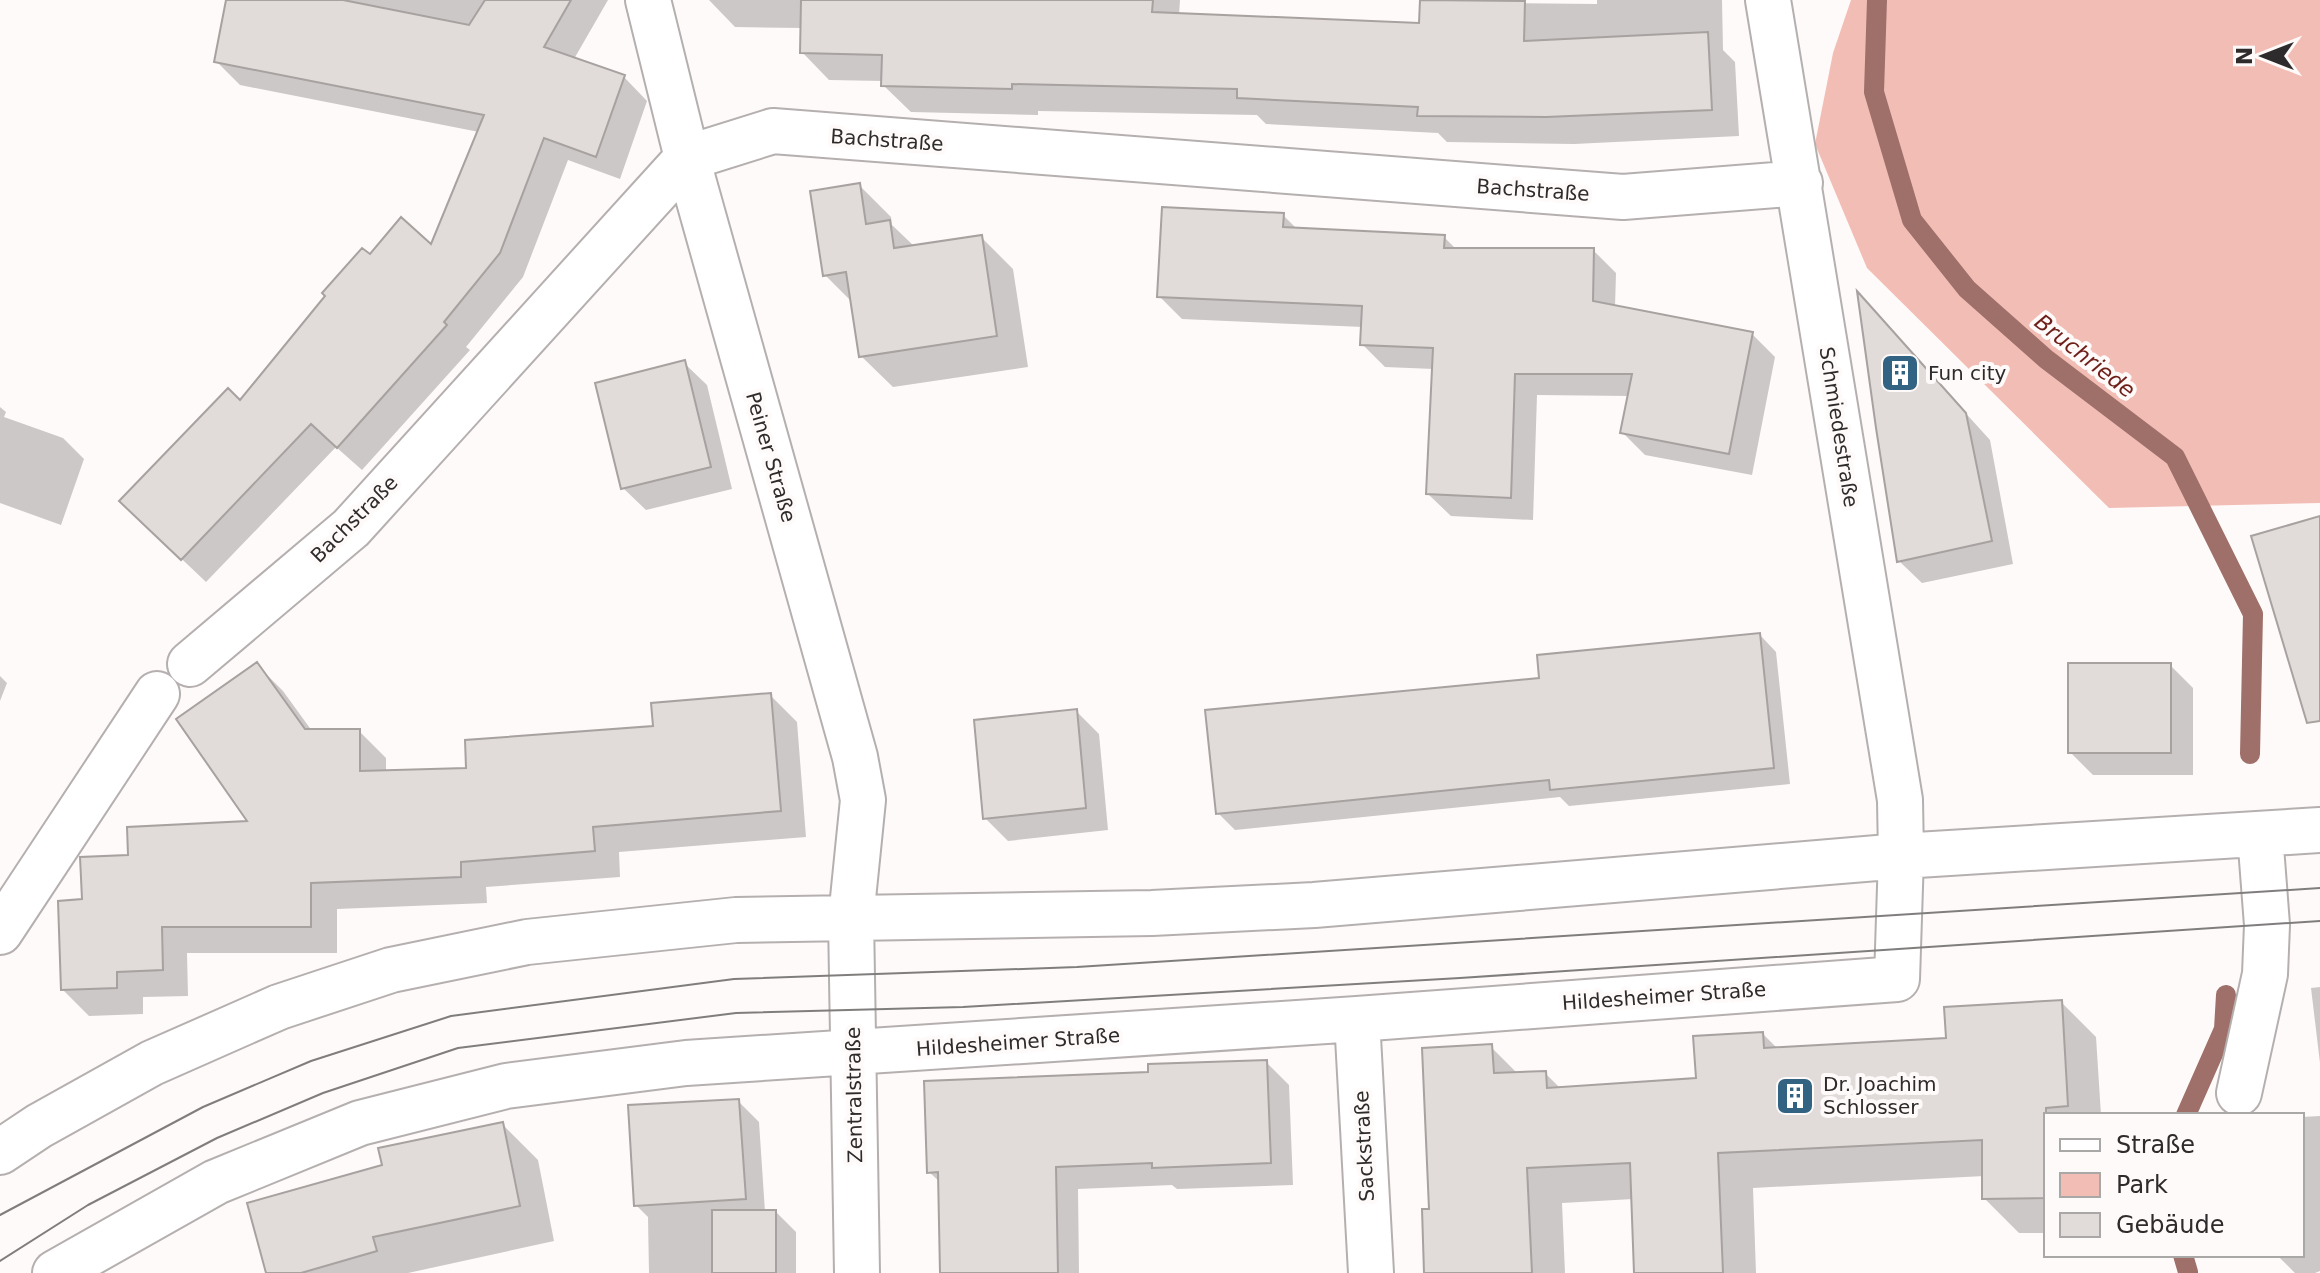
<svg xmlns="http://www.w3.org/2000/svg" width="2320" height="1273" font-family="'DejaVu Sans',sans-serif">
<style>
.green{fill:#f2bdb5}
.shadow{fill:#0003}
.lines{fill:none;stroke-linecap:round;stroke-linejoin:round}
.stream{stroke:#9f6f69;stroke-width:20}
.building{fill:#e1dbda;stroke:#a7a1a0;stroke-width:2}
.minor-casing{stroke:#b5b0af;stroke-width:48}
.minor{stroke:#fff;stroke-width:44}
.tram{stroke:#807d7d;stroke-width:2}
.labels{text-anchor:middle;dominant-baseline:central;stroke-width:8;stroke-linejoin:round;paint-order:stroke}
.street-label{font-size:20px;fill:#2d2b2b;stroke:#fefaf9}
.poi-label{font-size:20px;fill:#2d2b2b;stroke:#fefaf9;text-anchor:start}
.water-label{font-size:22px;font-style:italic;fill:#6e1e18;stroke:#fefaf9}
</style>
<rect width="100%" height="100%" fill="#fefaf9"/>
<path class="green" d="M1851,0H2320V503L2109,508L1867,268L1815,144L1833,53Z"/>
<path class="shadow" d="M228,0H608L574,59L624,77L647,101L620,179L568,160L523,277L466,347L470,350L362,470L336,447L206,582L146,525L240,403L370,257L431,247L479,132L240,85L216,61Z
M709,0H1180L1179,15L1421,25L1422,2L1597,4V0H1722L1723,50L1735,62L1739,136L1574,144L1447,142L1438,133L1266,124L1257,115L1038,111V115L911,112L883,85L884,81L829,80L802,52V28L735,27Z
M860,186L891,217L892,225L915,247L982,238L1013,269L1028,367L893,387L861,356L853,303L825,275Z
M1283,215L1298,230L1444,237L1457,250H1593L1616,273L1615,307L1752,334L1775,357L1752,475L1645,455L1622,432L1630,396L1537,395L1533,520L1451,516L1428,494L1434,369L1385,367L1362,344L1363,327L1182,319L1159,296Z
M1860,297L1990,440L2013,564L1922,583L1899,561Z
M684,363L707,385L732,489L646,510L623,488Z
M0,407L6,412L4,417L63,438L84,459L61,525L0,503Z
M1760,635L1776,652L1790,784L1569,806L1560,797L1235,830L1218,813L1542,679Z
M257,665L283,691L312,731H359L386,758V772L468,769L655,727L770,695L797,722L806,837L619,852L620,877L486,887L487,903L337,909V953H187L188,996L143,997V1014L89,1016L63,990L84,901L130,857L251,823Z
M2170,665L2193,688V775H2093L2070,752Z
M0,676L7,683L0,701Z
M1076,711L1099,734L1108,830L1008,841L985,818Z
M2320,987V1063L2311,988Z
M2061,1002L2096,1037L2101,1115H2046V1233H2019L1984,1198V1176L1753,1188L1756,1273H1636L1633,1199L1562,1203L1565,1273H1426L1431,1211L1491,1047L1518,1074L1545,1073L1561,1089L1698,1080L1763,1034L1778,1049L1948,1040Z
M1266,1062L1289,1085L1293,1185L1177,1189L1172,1185L1078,1189L1079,1273H942L941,1183L929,1172L1150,1074Z
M738,1101L759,1122L765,1212H776L796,1232V1273H649L648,1217L636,1205Z
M2320,1116V1271L2315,1273H2295L2277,1255H2302V1117Z
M502,1124L538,1160L554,1241L408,1273H269L384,1167Z"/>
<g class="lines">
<path class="stream" d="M1877,0L1874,92L1912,220L1967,289L2046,359L2175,457L2253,614L2250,754
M2186,1115L2224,1029L2226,995
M2183,1255L2188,1272"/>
</g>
<path class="building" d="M226,0H343L469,25L485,0H571L544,47L625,75L596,157L544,138L500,253L444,322L447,325L337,448L311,424L181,560L119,501L228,388L240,400L325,296L322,293L362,248L370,254L401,217L431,244L484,115L214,62Z
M801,0H1153L1152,12L1419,23L1420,0L1525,1L1524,41L1708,32L1712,110L1546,117L1417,116L1418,107L1237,98V89L1012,84V89L881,86L882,55L800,53Z
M860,183L866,224L890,220L894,248L982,235L997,336L859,357L846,272L823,276L810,191Z
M1162,207L1284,213L1283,227L1445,235L1444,248H1594L1593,301L1753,332L1729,454L1620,433L1632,374H1515L1511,498L1426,494L1433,348L1360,345L1362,306L1157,297Z
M1857,291L1966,413L1992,541L1897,562L1876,428Z
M685,360L711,467L621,489L595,383Z
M2320,516V721L2307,723L2251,536Z
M1760,633L1774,768L1550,790L1549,780L1216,814L1205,710L1539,678L1537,655Z
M257,662L305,729H360V771L466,768L465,740L653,726L651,703L771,693L781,811L593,827L595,851L461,862V877L311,883V927H162L163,970L117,972V988L61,990L58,901L82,899L80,857L128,855L127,827L247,821L176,719Z
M2068,663H2171V753H2068Z
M1077,709L1086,808L983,819L974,720Z
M2062,1000L2068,1106L2046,1108V1198L1982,1199V1140L1718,1153L1723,1273H1634L1630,1163L1527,1168L1532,1273H1424L1422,1209H1429L1422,1048L1492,1044L1494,1073L1546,1071L1547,1088L1696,1078L1693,1036L1763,1032L1764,1048L1946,1038L1944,1007Z
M1267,1060L1271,1163L1152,1168V1163L1056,1167L1058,1273H940L938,1172L927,1173L924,1081L1148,1072V1064Z
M739,1099L746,1199L634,1206L628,1105Z
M503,1122L520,1206L373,1237L377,1251L301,1273H266L247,1203L382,1165L378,1148Z
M712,1210H776V1273H712Z"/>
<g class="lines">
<defs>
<path id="minor" d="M648,0L687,158L855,757L863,800L851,918L857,1273
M190,664L351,528L687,158L773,131L1623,197L1800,183
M0,932L157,694
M1357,1019L1371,1273
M2239,1093L2265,974L2267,925L2260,834
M0,1152L39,1126L152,1063L279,1007L391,970L527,942L736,920L1152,913L1314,905L1901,856L2320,830
M55,1273L216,1182L360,1123L506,1086L686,1063L1357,1019L1897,979L1901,856L1900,800L1768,0"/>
</defs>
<use href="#minor" class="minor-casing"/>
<use href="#minor" class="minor"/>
<path class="tram" d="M0,1215L203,1107L311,1061L451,1016L734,979L1077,967L2320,888
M0,1261L88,1205L217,1138L323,1093L458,1048L736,1013L963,1007L1460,978L2320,921"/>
</g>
<defs>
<symbol id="building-square" viewBox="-11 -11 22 22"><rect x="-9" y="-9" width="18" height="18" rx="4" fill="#336382" stroke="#fefaf9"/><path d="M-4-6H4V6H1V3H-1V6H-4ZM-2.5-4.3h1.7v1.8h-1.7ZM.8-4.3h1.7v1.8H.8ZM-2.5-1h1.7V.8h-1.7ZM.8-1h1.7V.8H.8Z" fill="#fff"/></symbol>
</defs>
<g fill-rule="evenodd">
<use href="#building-square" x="1878" y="351" width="44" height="44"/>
<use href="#building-square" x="1773" y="1074" width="44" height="44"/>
</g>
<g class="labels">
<g class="street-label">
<text transform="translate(887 140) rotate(4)">Bachstraße</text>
<text transform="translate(1533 190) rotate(4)">Bachstraße</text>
<text transform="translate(1839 427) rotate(81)">Schmiedestraße</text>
<text transform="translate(771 457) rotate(74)">Peiner Straße</text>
<text transform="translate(354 519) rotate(-45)">Bachstraße</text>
<text transform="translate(1664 996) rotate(-4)">Hildesheimer Straße</text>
<text transform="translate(1018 1042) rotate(-4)">Hildesheimer Straße</text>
<text transform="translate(854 1095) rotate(-91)">Zentralstraße</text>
<text transform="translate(1364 1146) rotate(-93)">Sackstraße</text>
</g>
<g class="poi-label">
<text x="1928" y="373">Fun city</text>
<text x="1823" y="1084">Dr. Joachim<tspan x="1823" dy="23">Schlosser</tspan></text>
</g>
<g class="water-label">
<text transform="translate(2085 356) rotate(38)">Bruchriede</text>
</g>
</g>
<rect x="2044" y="1113" width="260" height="144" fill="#fefaf9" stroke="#aaa7a7" stroke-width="2"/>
<rect x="2060" y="1139" width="40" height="12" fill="#ffffff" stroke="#aaa7a7" stroke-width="2"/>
<text x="2116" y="1153" font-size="24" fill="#2d2b2b">Straße</text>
<rect x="2060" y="1173" width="40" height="24" fill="#f2bdb5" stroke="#aaa7a7" stroke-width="2"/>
<text x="2116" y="1193" font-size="24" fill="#2d2b2b">Park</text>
<rect x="2060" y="1213" width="40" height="24" fill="#e1dbda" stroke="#aaa7a7" stroke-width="2"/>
<text x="2116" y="1233" font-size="24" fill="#2d2b2b">Gebäude</text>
<g transform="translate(2264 56) rotate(270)" stroke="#fefaf9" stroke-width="6" paint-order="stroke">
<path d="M0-6L14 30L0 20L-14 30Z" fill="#2d2b2b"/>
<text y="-12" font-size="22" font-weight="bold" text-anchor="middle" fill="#2d2b2b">N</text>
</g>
</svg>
